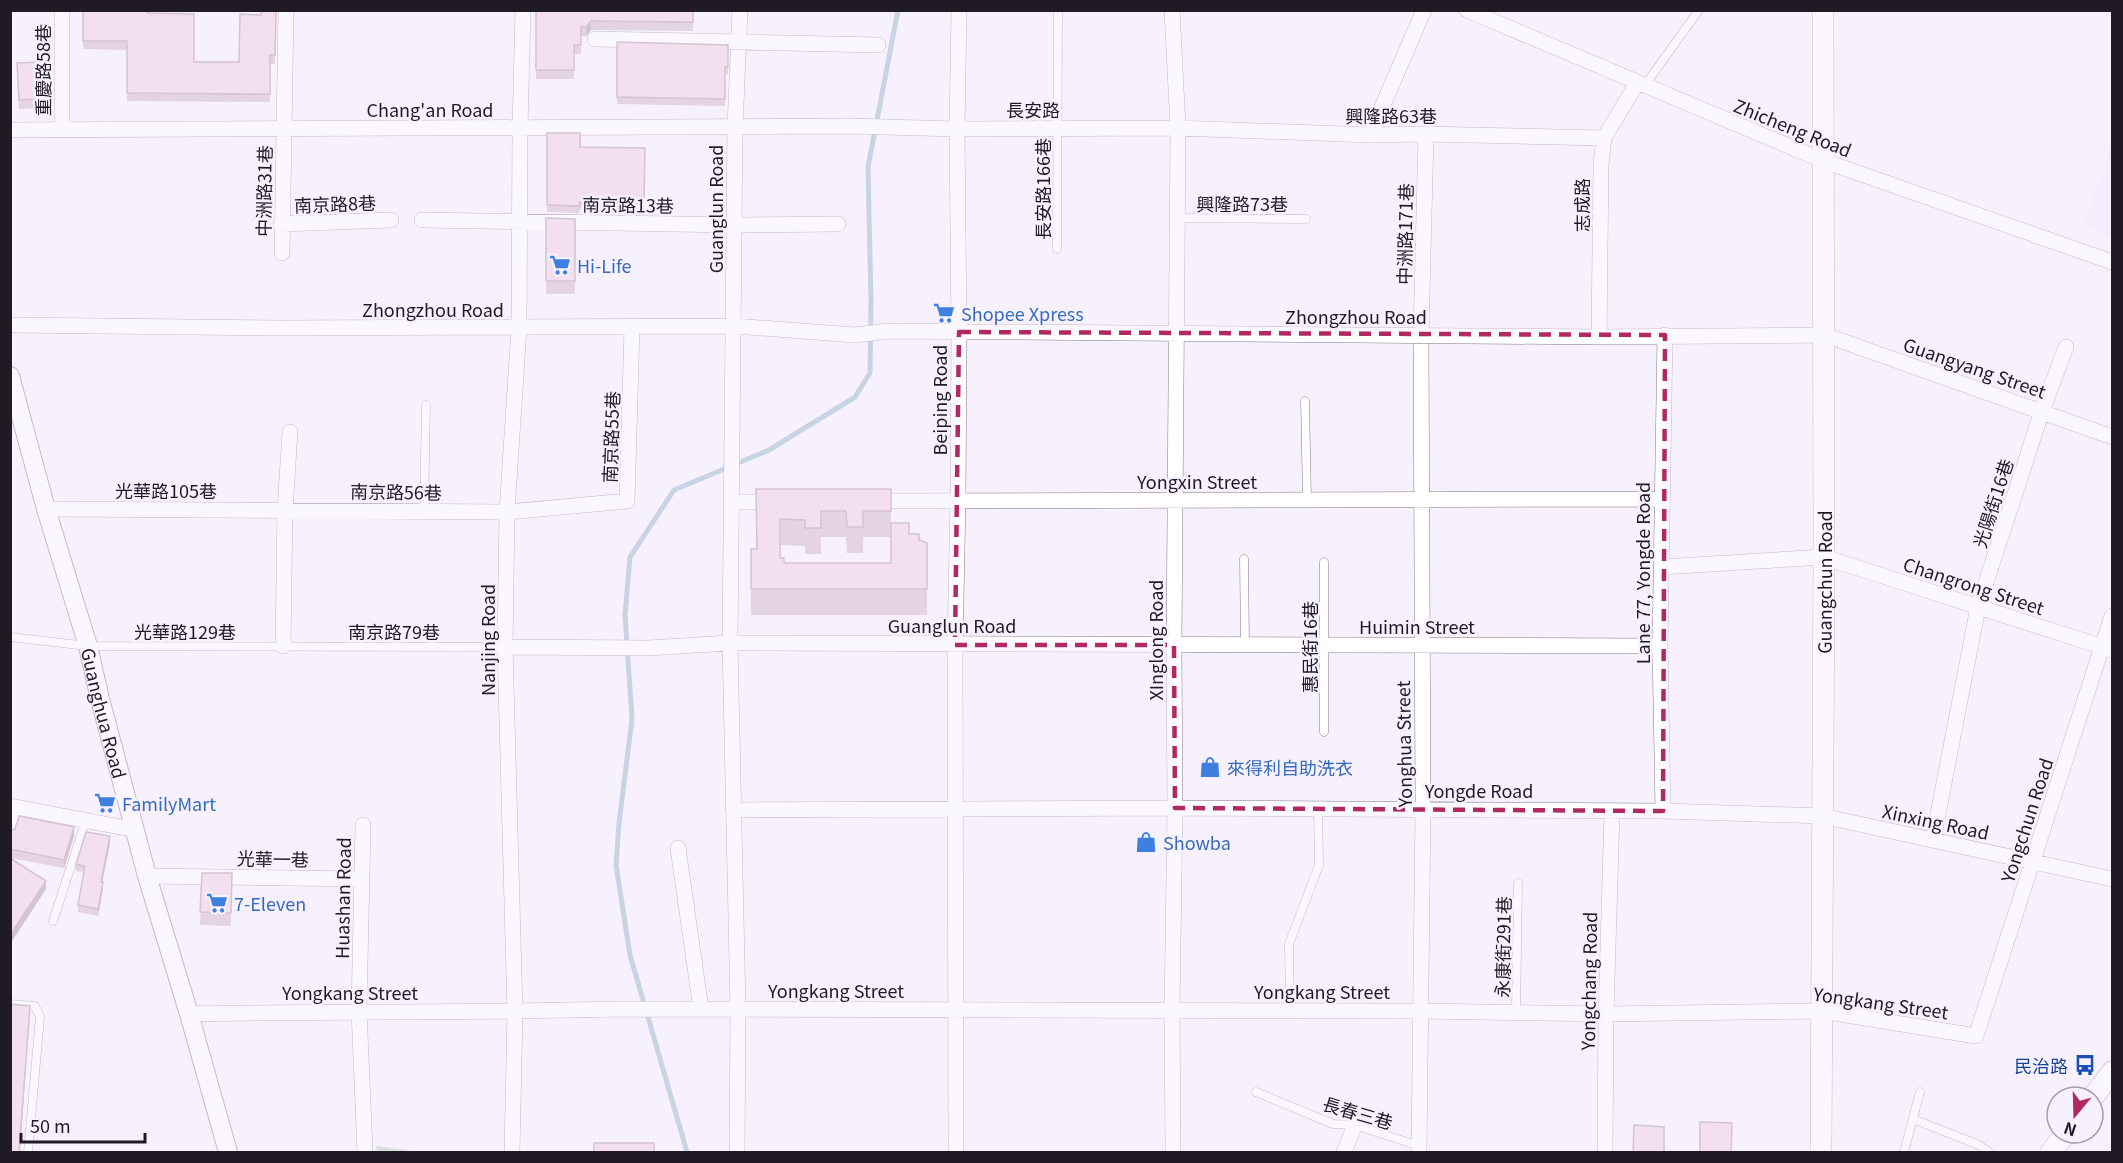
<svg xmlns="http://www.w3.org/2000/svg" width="2123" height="1163" font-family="Georgia,'Noto Sans TC',serif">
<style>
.built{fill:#f2e6fc}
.green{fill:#afcaaf}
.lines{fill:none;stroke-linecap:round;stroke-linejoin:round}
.stream{stroke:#8fafc5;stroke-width:5}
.service-casing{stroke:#857790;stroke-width:9}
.minor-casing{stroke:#857790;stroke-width:16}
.tertiary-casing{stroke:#857790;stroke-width:20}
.secondary-casing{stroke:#857790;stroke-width:22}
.service{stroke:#fff;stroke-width:8}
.minor{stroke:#fff;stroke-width:15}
.tertiary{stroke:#fff;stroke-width:18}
.secondary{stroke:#fff;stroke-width:21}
.wall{fill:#ccafc0;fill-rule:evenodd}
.shaded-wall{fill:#a68e9c}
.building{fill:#edcbdf;stroke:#a68e9c;stroke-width:1.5}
.marked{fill:none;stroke:#b22865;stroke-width:4.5;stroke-dasharray:12 8;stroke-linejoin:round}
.labels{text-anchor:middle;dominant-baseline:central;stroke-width:5;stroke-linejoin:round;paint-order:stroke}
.street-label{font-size:18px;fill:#201a25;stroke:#f7f1fd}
.shop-label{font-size:18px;fill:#366cbe;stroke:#f7f1fd;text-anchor:start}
.transit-label{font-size:18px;fill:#164399;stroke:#f7f1fd;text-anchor:end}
</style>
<rect width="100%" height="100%" fill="#f7f1fd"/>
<path class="built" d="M2112,144V236L2084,226Z"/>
<path class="green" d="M376,1146L420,1152H377Z"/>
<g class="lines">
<path class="stream" d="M687,1152L630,955L616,865L619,823L632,719L625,615L630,557L674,490L769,450L855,397L870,373L871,302L868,167L898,10"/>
<defs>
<path id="service" d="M1645,85L1699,10
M1177,218L1306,219
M1057,249L1058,10
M1305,401L1307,500
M424,511L426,405
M1244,559L1245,645
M1324,562V732
M10,637L88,646L505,647
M10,834L17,808
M53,921L86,820
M10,1004L35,1006L40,1017L28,1152
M1290,1010L1289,944L1319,865L1318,809
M1516,1012L1518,883
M1256,1092L1333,1124L1355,1125L1419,1146
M1913,1119L1979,1145L1989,1152
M1904,1152L1920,1092"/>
<path id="minor" d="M1172,10L1178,128L1174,645L1175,808L1172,1010L1173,1152
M1467,10L1824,161L2112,262
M595,39L878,45
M10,130L850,126L957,129L1178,128L1370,135L1426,134L1604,138
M62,130V10
M1370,135L1424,10
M422,220L735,225L838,224
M281,224L391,220
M282,253L286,10
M10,325L283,328L734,326L855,335L888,331L1599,337L1825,335L2112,437
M1599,337L1601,164L1604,138L1637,83
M873,501L1662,499
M732,502H777
M46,509L507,512L627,501L632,327
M1661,567L1824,557L2112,650
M283,646L285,510L290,432
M505,647L648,648L730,643L1660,646
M10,806L136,830
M733,810L1175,808L1663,811L1822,816L2112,879
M1663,811L1660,646L1665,335
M363,825L359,1010L365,1152
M1933,840L1978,607L2042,411L2066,347
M678,848L701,1009
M147,876L361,879
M189,1014C332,1011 475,1013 618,1009L1420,1011L1606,1014L1822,1011L1976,1036L2112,616
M512,1152L515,1012L505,647L507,512L519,328L520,128L523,10
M737,1152L738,1009L730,643L735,127L740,10
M956,1152L955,645L958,501L959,332L957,129L959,10
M1344,1152L1355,1125
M1419,1152L1423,809L1421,336L1426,134
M1605,1152L1606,1014L1612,811"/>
<g id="tertiary">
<path id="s1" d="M10,376L46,509L88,646L100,699L147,876L189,1014L228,1152"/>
</g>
<g id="secondary">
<path d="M2093,1097L2112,1072"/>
<path id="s2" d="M1821,1152L1824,557L1823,10"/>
<path d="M2051,1152L2066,1133"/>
</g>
</defs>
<use href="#service" class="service-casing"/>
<use href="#minor" class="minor-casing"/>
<use href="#tertiary" class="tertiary-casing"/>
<use href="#secondary" class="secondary-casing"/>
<use href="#service" class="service"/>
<use href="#minor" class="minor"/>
<use href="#tertiary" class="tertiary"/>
<use href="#secondary" class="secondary"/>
</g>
<path class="wall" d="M83,10L147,13L194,62H239L261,15L276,10L275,64H270V102L127,101V50L83,49Z
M536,10H693V31L591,30L586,36H581V54H574V79H536Z
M617,42L728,45V74H725V106L617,104Z
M17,63L41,99V108L19,109Z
M547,133L580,147L645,148L644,210L580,209L579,213L547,212Z
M546,218L575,219V294H546Z
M756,489H891V523L927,543V615H751V549H756ZM821,537H846L847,553H863V537H891V563H784L780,558V545L805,546V554H821Z
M10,830L74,836L64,868L11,858L46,889L10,944Z
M110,843L102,882L103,889L98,916L78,912V905L84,872L76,871V864Z
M202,873H232L231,926L200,925Z"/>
<path class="shaded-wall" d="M591,21V30L586,36V27Z
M74,827V836L64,868V860Z
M110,836V843L101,889V882Z
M46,881V889L10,944V935Z
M103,882V889L98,916V909Z
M30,1006L20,1152H19Z"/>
<path class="building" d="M83,10H147V13L194,14V62H239L240,14L261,15V10H276L275,55H270V94L127,93V41H83Z
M536,10H693V22L591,21L586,27H581V45H574V70H536Z
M617,42L728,45V67H725V99L617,97Z
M39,62L41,99L19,100L17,63Z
M547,133H580V147L645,148L644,203L580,202L579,206L547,205Z
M546,218L575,219V281H546Z
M756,489H891V511H863V527H847L846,511H821V528H805V520L780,519V558H784V563H891V523H909V534H919V540L927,543V589H751V549H757Z
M19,816L74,827L64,860L10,849V830L15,829Z
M86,832L110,836L101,882H103L98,909L78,905L85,866L76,864Z
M10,858L46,881L10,935Z
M202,873H232L231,913L200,912Z
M10,1004L30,1006L19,1152H10Z
M1700,1122L1732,1123L1731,1152H1700Z
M1634,1125L1664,1127V1152H1672H1633Z
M594,1143H654V1152H594Z"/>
<path d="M0 0H2123V1163H0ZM959,332L1665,335L1663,811L1175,808L1174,645H955Z" fill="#f7f1fd" fill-opacity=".55" fill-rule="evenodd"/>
<path class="marked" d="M959,332L1665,335L1663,811L1175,808L1174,645H955Z"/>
<defs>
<symbol id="supermarket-bare" viewBox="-9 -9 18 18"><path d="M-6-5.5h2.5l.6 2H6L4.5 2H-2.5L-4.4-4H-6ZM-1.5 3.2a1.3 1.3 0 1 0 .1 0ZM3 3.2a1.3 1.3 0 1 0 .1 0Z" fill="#3f7fe0" stroke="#f7f1fd" stroke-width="2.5" paint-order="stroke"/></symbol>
<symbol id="shop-bare" viewBox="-9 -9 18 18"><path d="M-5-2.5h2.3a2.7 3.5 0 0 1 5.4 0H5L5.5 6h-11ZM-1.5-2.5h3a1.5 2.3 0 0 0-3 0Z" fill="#3f7fe0" stroke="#f7f1fd" stroke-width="2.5" paint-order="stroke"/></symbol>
<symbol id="bus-bare" viewBox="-9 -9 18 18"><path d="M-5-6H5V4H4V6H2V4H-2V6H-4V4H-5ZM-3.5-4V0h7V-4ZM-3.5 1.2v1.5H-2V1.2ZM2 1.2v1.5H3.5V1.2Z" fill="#1a4fb4" stroke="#f7f1fd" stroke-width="2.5" paint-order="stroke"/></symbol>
</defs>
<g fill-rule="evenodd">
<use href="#supermarket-bare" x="545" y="250" width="30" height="30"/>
<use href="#supermarket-bare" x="929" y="298" width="30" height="30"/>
<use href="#shop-bare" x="1195" y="752" width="30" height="30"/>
<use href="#supermarket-bare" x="90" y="788" width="30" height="30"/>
<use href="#shop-bare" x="1131" y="827" width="30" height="30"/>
<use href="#supermarket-bare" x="202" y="888" width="30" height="30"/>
<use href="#bus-bare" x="2070" y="1050" width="30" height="30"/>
</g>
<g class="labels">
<g class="street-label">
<text transform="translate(42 70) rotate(-90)">重慶路58巷</text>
<text x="430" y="109">Chang'an Road</text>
<text x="1033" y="109">長安路</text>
<text x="1391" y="115">興隆路63巷</text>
<text transform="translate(1793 127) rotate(22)">Zhicheng Road</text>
<text transform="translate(1042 189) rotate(-90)">長安路166巷</text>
<text transform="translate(263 191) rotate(-89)">中洲路31巷</text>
<text transform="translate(335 203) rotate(-2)">南京路8巷</text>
<text x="1242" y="203">興隆路73巷</text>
<text transform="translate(628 204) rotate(1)">南京路13巷</text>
<text transform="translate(1581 205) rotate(-90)">志成路</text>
<text transform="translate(715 209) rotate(-90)">Guanglun Road</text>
<text transform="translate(1404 234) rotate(-89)">中洲路171巷</text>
<text x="433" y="309">Zhongzhou Road</text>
<text x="1356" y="316">Zhongzhou Road</text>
<text transform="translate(1975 367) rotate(19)">Guangyang Street</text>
<text transform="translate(939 400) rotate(-90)">Beiping Road</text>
<text transform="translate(610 437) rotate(-88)">南京路55巷</text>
<text x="1197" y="481">Yongxin Street</text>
<text x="166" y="490">光華路105巷</text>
<text transform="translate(396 491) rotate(1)">南京路56巷</text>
<text transform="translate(1992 503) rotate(-72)">光陽街16巷</text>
<text transform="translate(1642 573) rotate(-90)">Lane 77, Yongde Road</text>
<text stroke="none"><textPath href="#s2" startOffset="570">Guangchun Road</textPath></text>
<text transform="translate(1974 585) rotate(18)">Changrong Street</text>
<text x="952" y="625">Guanglun Road</text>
<text x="1417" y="626">Huimin Street</text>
<text x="185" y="631">光華路129巷</text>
<text x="394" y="631">南京路79巷</text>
<text transform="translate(487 640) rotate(-90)">Nanjing Road</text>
<text transform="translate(1155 640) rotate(-90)">XInglong Road</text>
<text transform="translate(1309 647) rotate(-90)">惠民街16巷</text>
<text stroke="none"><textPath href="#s1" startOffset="350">Guanghua Road</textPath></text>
<text transform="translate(1403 744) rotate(-91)">Yonghua Street</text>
<text x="1479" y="790">Yongde Road</text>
<text transform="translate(2026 820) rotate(-72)">Yongchun Road</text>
<text transform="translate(1936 821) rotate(12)">Xinxing Road</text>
<text transform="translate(273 858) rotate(1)">光華一巷</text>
<text transform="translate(342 898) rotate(-89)">Huashan Road</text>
<text transform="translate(1502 947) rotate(-89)">永康街291巷</text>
<text transform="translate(1588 981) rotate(-89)">Yongchang Road</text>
<text x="836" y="990">Yongkang Street</text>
<text x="1322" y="991">Yongkang Street</text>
<text x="350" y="992">Yongkang Street</text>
<text transform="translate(1881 1002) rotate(8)">Yongkang Street</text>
<text transform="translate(1358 1112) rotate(16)">長春三巷</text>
</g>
<g class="shop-label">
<text x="577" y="265">Hi-Life</text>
<text x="961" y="313">Shopee Xpress</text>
<text x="1227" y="767">來得利自助洗衣</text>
<text x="122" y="803">FamilyMart</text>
<text x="1163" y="842">Showba</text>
<text x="234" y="903">7-Eleven</text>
</g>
<g class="transit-label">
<text x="2068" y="1065">民治路</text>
</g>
</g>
<rect width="2123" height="1163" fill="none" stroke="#201a25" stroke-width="24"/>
<g transform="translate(2075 1115) rotate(199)"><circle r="28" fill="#f7f1fd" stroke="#a19ba7" stroke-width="1.5"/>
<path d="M0-4.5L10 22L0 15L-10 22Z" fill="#b22865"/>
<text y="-9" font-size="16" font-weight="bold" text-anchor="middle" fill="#201a25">N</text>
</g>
<path d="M21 1133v9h124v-9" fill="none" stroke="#201a25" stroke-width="3"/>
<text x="30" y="1133" font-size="18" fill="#201a25" stroke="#f7f1fd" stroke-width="4.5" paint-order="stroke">50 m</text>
</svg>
